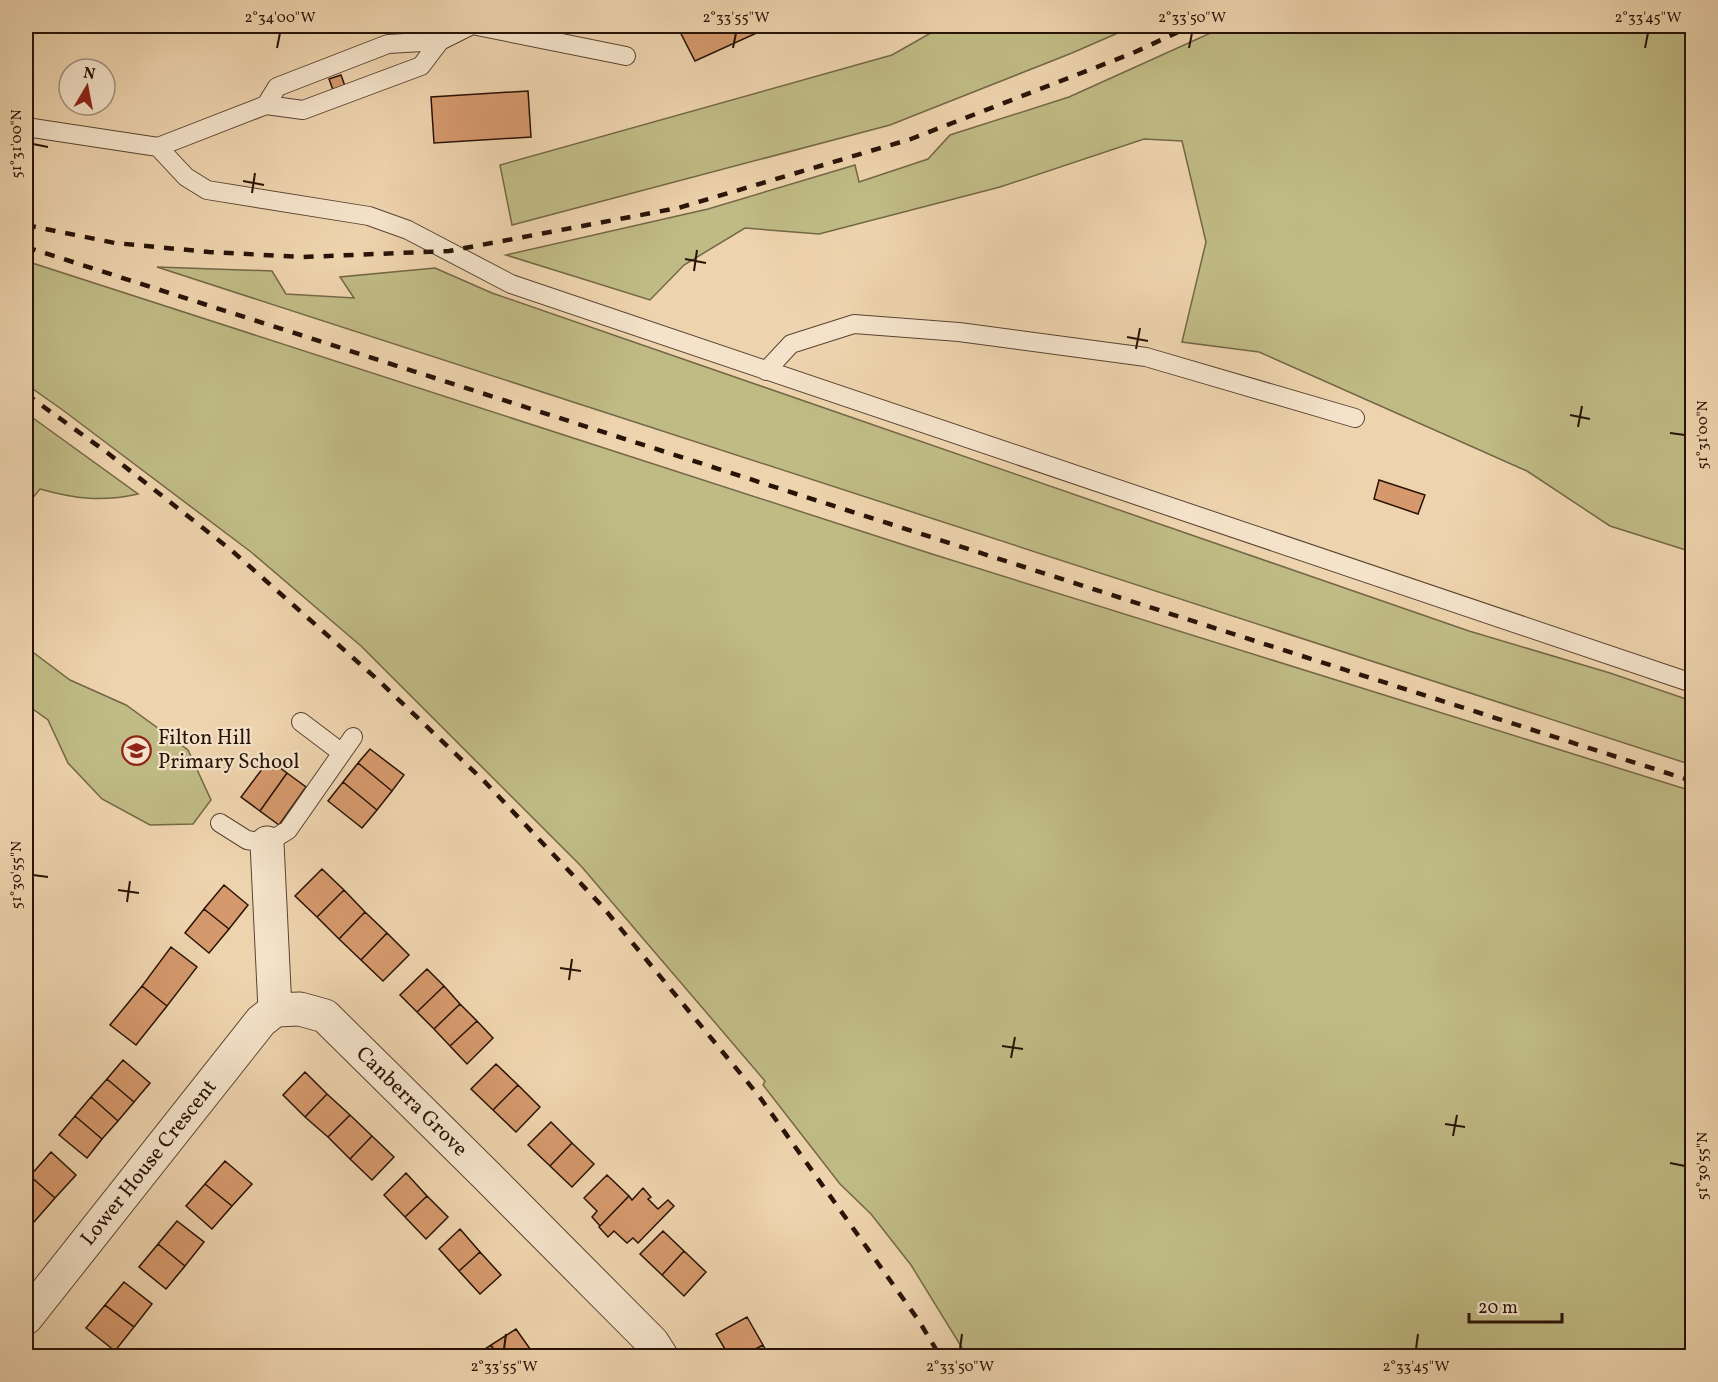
<svg xmlns="http://www.w3.org/2000/svg" width="1718" height="1382" font-family="Vollkorn,serif">
<style>
.green{fill:#c0bb85;stroke:#746746;stroke-width:1.5}
.building{fill:#d5996d;stroke:#281307;stroke-width:1.5}
.lines{fill:none;stroke-linecap:round;stroke-linejoin:round}
.service-casing{stroke:#5a4331;stroke-width:20}
.minor-casing{stroke:#5a4331;stroke-width:35}
.service{stroke:#f4e3ca;stroke-width:18}
.minor{stroke:#f4e3ca;stroke-width:33}
.rail{stroke:#281307;stroke-width:4.5;stroke-dasharray:10 10;stroke-linecap:butt}
.ticks{fill:none;stroke:#281307;stroke-width:2}
.labels{text-anchor:middle;dominant-baseline:central;stroke-width:4.5;stroke-linejoin:round;paint-order:stroke}
.poi-label{font-size:21px;fill:#281307;stroke:#f4e3ca;text-anchor:start}
.street-label{font-size:21px;fill:#281307;stroke:#f4e3ca}
.neatline{fill:none;stroke:#281307;stroke-width:2}
.ticks-label{font-size:15px;text-anchor:middle;fill:#281307}
</style>
<rect width="100%" height="100%" fill="#eed4ae"/>
<filter id="stains"><feTurbulence type="fractalNoise" baseFrequency=".00333" numOctaves="4"/><feColorMatrix values="0 0 0 0 .2 0 0 0 0 .09 0 0 0 0 .02 0 0 0 .5 -.17"/></filter>
<radialGradient id="worn" r=".72"><stop offset=".6" stop-color="#630" stop-opacity="0"/><stop offset="1" stop-color="#630" stop-opacity=".3"/></radialGradient>
<path class="green" d="M943,26H1134L1072,53L890,125L512,225L500,165L892,55Z
M1226,26H1692V552L1610,526L1527,471L1259,352L1182,342L1206,242L1182,141L1144,139L1000,187L819,234L745,228L684,265L650,300L506,255L708,209L855,165L859,182L928,159L950,135L1069,97Z
M26,261L932,554L1692,791V1356H967L911,1265L871,1214L840,1184L763,1085L765,1081L581,866L361,646L251,552L64,411L26,384Z
M157,267L272,271L286,294L354,298L340,277L435,268L492,293L1469,631L1610,673L1692,701V765Z
M26,413L138,494C103,502 75,499 40,489L26,506Z
M26,647L70,680L126,705L188,750L211,800L193,824L150,825L102,799L68,763L48,720L26,704Z"/>
<path class="building" d="M677,26H772L695,61Z
M341,75L345,86L333,90L329,79Z
M528,91L531,137L434,143L431,97Z
M1379,480L1425,495L1418,514L1374,499Z
M370,749L404,775L392,791L358,763Z
M269,760L287,773L260,811L241,797Z
M358,763L392,791L377,810L343,782Z
M287,773L306,787L279,825L260,811Z
M343,782L377,810L362,828L328,801Z
M322,869L344,890L317,917L295,896Z
M224,885L248,905L229,929L204,909Z
M344,890L365,912L339,939L317,917Z
M204,909L229,929L209,953L185,933Z
M365,912L387,933L361,960L339,939Z
M387,933L409,955L383,981L361,960Z
M171,947L197,967L167,1006L142,986Z
M427,969L444,986L417,1012L400,995Z
M142,986L167,1006L136,1045L110,1025Z
M444,986L460,1004L434,1029L417,1012Z
M460,1004L477,1021L450,1046L434,1029Z
M477,1021L493,1038L467,1064L450,1046Z
M123,1060L150,1083L134,1102L107,1079Z
M496,1064L518,1085L493,1110L471,1089Z
M305,1072L327,1094L305,1117L283,1095Z
M107,1079L134,1102L118,1121L91,1097Z
M518,1085L540,1107L516,1132L493,1110Z
M327,1094L350,1115L328,1137L305,1117Z
M91,1097L118,1121L102,1139L75,1116Z
M350,1115L372,1136L350,1159L328,1137Z
M75,1116L102,1139L87,1158L59,1135Z
M551,1122L572,1143L550,1166L528,1145Z
M372,1136L394,1157L372,1180L350,1159Z
M572,1143L594,1164L572,1187L550,1166Z
M51,1152L76,1175L55,1198L30,1176Z
M225,1161L252,1184L232,1206L205,1184Z
M406,1173L427,1196L405,1217L384,1195Z
M607,1175L629,1196L600,1226L592,1217L597,1211L584,1198Z
M30,1176L55,1198L34,1222L26,1215V1180Z
M205,1184L232,1206L212,1229L186,1206Z
M643,1188L651,1197L648,1199L658,1209L668,1200L674,1206L638,1243L633,1238L627,1243L614,1231L608,1237L599,1227L629,1196L632,1200Z
M427,1196L448,1217L426,1239L405,1217Z
M177,1221L204,1242L185,1266L158,1244Z
M460,1229L480,1252L459,1271L439,1249Z
M663,1231L684,1251L662,1275L640,1254Z
M158,1244L185,1266L166,1289L139,1267Z
M684,1251L706,1272L684,1296L662,1275Z
M480,1252L501,1275L480,1294L459,1271Z
M124,1282L152,1304L134,1327L105,1305Z
M105,1305L134,1327L115,1351L86,1328Z
M747,1317L763,1345L742,1356H729L716,1334Z
M516,1329L535,1356H498L491,1345Z
M491,1345L498,1356H474Z
M763,1345L769,1356H742Z"/>
<g class="lines">
<defs>
<path id="service" d="M477,26L626,56
M266,105L277,87L388,44L440,41
M26,127L158,147L266,105L303,110L421,66L440,41L470,26
M158,147L186,177L207,190L369,216L408,230L511,284L1692,683
M766,371L791,344L854,324L959,332L1146,357L1355,418
M301,722L342,753
M220,823L247,840L267,843L288,830L353,737"/>
<g id="minor">
<path id="s1" d="M267,843L275,1010L300,1009L325,1016L484,1173L652,1342L661,1356"/>
<path id="s2" d="M26,1318L261,1021L275,1010"/>
</g>
</defs>
<use href="#service" class="service-casing"/>
<use href="#minor" class="minor-casing"/>
<use href="#service" class="service"/>
<use href="#minor" class="minor"/>
<path class="rail" d="M26,225L115,243L209,252L303,257L449,251L678,208L911,139L1133,53L1191,26
M26,247L1692,781
M26,394L105,451L231,550L378,680L485,782L602,906L759,1096L919,1321L940,1356"/>
</g>
<path class="ticks" d="M277,48L280,33M733,48L736,33M1189,48L1192,33M1645,48L1648,33M33,144L48,147M243,181L264,185M252,193L255,173M685,259L706,263M694,271L697,250M1127,337L1148,341M1136,349L1140,328M1570,415L1590,419M1578,427L1582,406M1670,433L1685,435M33,875L48,877M118,890L139,893M127,902L130,881M560,968L581,971M569,980L572,959M1002,1046L1023,1049M1011,1058L1015,1037M1445,1124L1465,1127M1453,1136L1457,1115M1670,1163L1685,1166M504,1349L506,1334M960,1349L962,1334M1416,1349L1418,1334"/>
<defs>
<symbol id="school-ring" viewBox="-11 -11 22 22"><circle r="9.5" fill="#f4e3ca" stroke="#8f2418" stroke-width="1.5"/><path d="M0-5L7-2L0 1L-7-2ZM-4 1L0 2.5L4 1V4Q0 6-4 4Z" fill="#8f2418"/></symbol>
</defs>
<g fill-rule="evenodd">
<use href="#school-ring" x="120" y="734" width="33" height="33"/>
</g>
<g class="labels">
<g class="poi-label">
<text x="158" y="738">Filton Hill<tspan x="158" dy="24">Primary School</tspan></text>
</g>
<g class="street-label">
<text stroke="none"><textPath href="#s1" startOffset="340">Canberra Grove</textPath></text>
<text stroke="none"><textPath href="#s2" startOffset="198">Lower House Crescent</textPath></text>
</g>
</g>
<rect width="1718" height="1382" fill="none" stroke="#eed4ae" stroke-width="66"/>
<g transform="translate(87 87) rotate(10)"><circle r="28" fill="#f4e3ca" stroke="#a2907c" stroke-width="1.5"/>
<path d="M0-4.5L10 22L0 15L-10 22Z" fill="#8f2418"/>
<text y="-9" font-size="16" font-weight="bold" text-anchor="middle" fill="#281307">N</text>
</g>
<path d="M1469 1313v9h93v-9" fill="none" stroke="#281307" stroke-width="3"/>
<text x="1478" y="1313" font-size="18" fill="#281307" stroke="#f4e3ca" stroke-width="4.5" paint-order="stroke">20 m</text>
<rect x="33" y="33" width="1652" height="1316" class="neatline"/>
<g class="ticks-label">
<text x="280" y="22">2°34'00"W</text>
<text x="736" y="22">2°33'55"W</text>
<text x="1192" y="22">2°33'50"W</text>
<text x="1648" y="22">2°33'45"W</text>
<text transform="translate(16 144) rotate(-90)" y="5">51°31'00"N</text>
<text transform="translate(1702 435) rotate(-90)" y="5">51°31'00"N</text>
<text transform="translate(16 875) rotate(-90)" y="5">51°30'55"N</text>
<text transform="translate(1702 1166) rotate(-90)" y="5">51°30'55"N</text>
<text x="504" y="1371">2°33'55"W</text>
<text x="960" y="1371">2°33'50"W</text>
<text x="1416" y="1371">2°33'45"W</text>
</g>
<rect width="100%" height="100%" filter="url(#stains)"/>
<rect width="100%" height="100%" fill="url(#worn)"/>
</svg>
